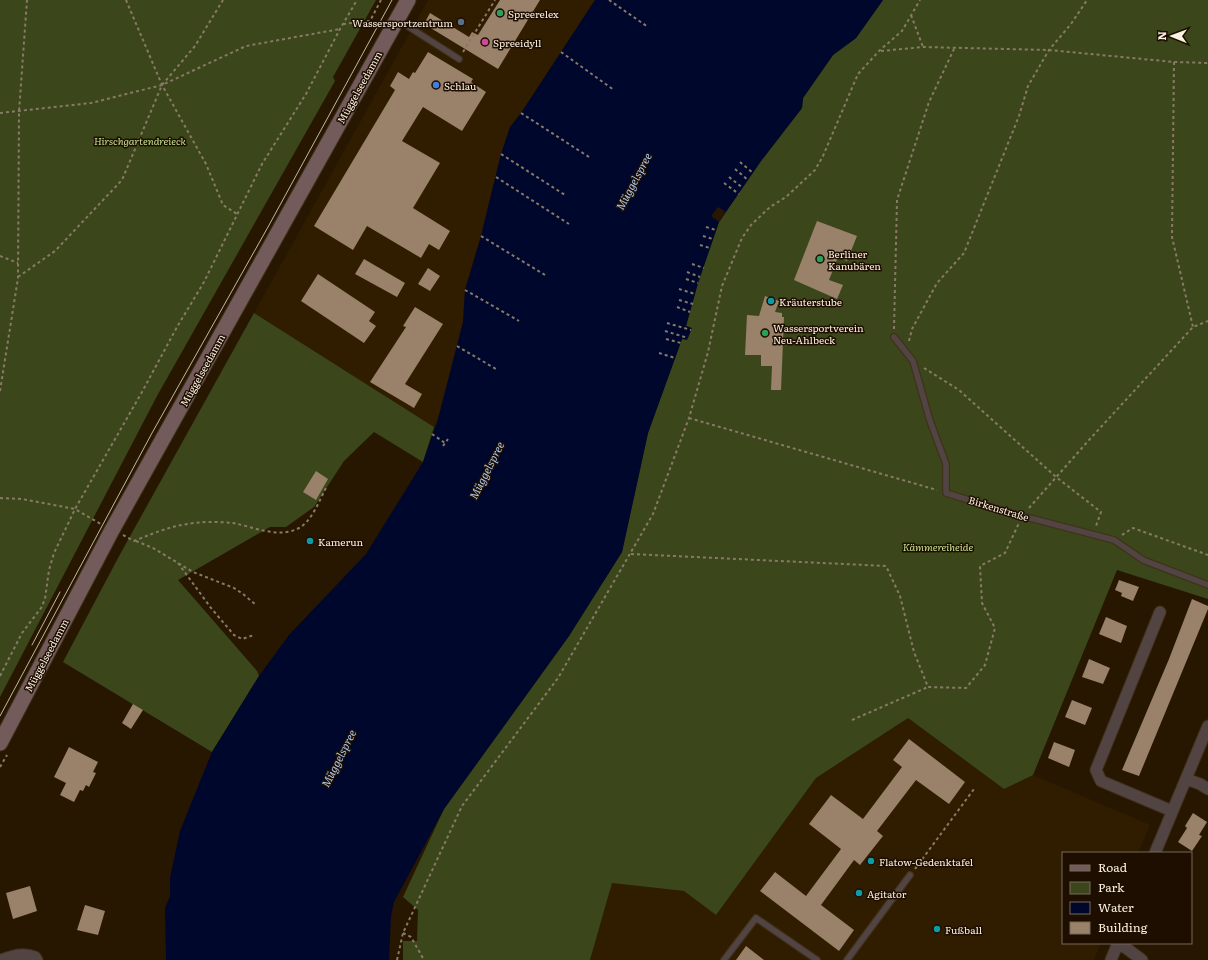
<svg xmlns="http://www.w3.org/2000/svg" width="1208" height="960" font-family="Literata,serif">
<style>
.built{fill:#301d00}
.green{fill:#3b471b}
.water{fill:#00072c}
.pier{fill:#271700}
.building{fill:#9a8169}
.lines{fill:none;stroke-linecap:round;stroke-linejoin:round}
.service-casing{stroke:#40311b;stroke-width:8}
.minor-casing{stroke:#40311b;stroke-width:13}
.secondary-casing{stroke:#40311b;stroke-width:17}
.path{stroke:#887a66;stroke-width:2;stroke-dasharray:3 3;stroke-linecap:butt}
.service{stroke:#534444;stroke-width:5.5}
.minor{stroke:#534444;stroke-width:11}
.secondary{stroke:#735b5b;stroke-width:15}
.tram{stroke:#c2b7a5;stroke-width:1}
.leisure-dot{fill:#2e9e5b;stroke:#1d0e00;stroke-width:1.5}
.service-dot{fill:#5c6f8a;stroke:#1d0e00;stroke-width:1.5}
.hotel-dot{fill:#d1479c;stroke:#1d0e00;stroke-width:1.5}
.shop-dot{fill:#3f7fe0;stroke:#1d0e00;stroke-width:1.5}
.culture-dot{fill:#0f9aa8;stroke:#1d0e00;stroke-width:1.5}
.labels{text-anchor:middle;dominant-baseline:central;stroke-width:3;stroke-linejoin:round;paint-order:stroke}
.poi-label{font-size:10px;fill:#fbf1e1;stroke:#1d0e00;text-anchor:start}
.street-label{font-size:10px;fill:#fbf1e1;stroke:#1d0e00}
.park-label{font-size:10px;font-style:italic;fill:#c6e08f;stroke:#1d0e00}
.water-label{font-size:11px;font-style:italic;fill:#aec9f2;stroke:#1d0e00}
</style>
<rect width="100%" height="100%" fill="#271700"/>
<path class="built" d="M428,0H595L521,113L510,127L501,154L481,236L465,290L463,322L438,419L434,427L254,313Z
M908,718L1004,789L1033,775L1150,825L1138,853H1063V943H1101L1094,960H590L612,883L684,891L716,915L816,778Z"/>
<path class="green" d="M0,0H376L333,77L335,81L157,396L0,697Z
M883,0H1208V599L1117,570L1033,775L1004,789L908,718L816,778L716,915L684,891L612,883L590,960H403V941H417L418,910L403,897L444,809L569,636L622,552L648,433L682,339L688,338L691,328L686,326L698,283L719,222L761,161L802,108L803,98L833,55L856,38Z
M254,313L434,427L423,462L374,432L344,461L314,507L286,527H270L178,580L257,671L259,676L212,752L63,662L118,558Z"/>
<path class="water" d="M595,0H883L856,38L833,55L803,98L802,108L761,161L719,222L698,283L686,326L692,328L687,340L682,339L648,433L622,552L569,636L444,809L394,902L391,916L389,960H166L165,908L170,896V878L180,831L212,752L259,676L289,635L366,554L423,462L438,419L463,322L465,290L481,236L501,154L510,127L521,113Z"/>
<path class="pier" d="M718,207L726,212L719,222L711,216Z"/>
<path class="building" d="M500,0H540L498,69L424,24L430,13L469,37L472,32L478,35Z
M428,52L473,79L471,82L486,92L462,131L423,107L402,141L440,163L413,208L450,231L439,250L429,244L421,258L367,226L353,250L314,226L395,90L390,86L398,72L409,79L413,72L415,73Z
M817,221L857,236L847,261L838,257L829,280L843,285L837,299L794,280Z
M364,259L405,283L397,297L355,274Z
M428,268L440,276L430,291L418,284Z
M318,274L375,312L369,321L376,326L364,343L301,301Z
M765,296L779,301L775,312L782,313V317H784L781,390H771L772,366H761V355H745L747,315L759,316Z
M415,307L443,324L405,384L422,394L414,408L370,382L406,327L403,326Z
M316,471L328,479L316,500L303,492Z
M1119,580L1139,587L1133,601L1121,596L1122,593L1115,590Z
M1192,599L1208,606V609L1139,776L1122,770L1169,659Z
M1106,617L1127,626L1121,643L1099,634Z
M1089,659L1110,668L1103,684L1082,677Z
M1072,700L1092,708L1085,725L1065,717Z
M133,704L143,710L131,729L122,723Z
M909,739L965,782L949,804L916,780L877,831L883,836L860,865L854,860L821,905L854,930L839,951L760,891L775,872L806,896L841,849L809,824L831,795L863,819L902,767L893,760Z
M1054,742L1075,750L1069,767L1048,758Z
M69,747L98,762L93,772L96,773L89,787L86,785L83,791L80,790L74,802L60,795L66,783L54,777Z
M1193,813L1207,822L1199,835L1202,836L1192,851L1178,842L1187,828L1185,826Z
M30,886L37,911L13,919L6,893Z
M85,905L105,911L98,935L77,930Z
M746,946L764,960H736Z"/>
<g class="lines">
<defs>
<path id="service" d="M398,20L459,59
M894,337L913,361L930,421L946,464V493L1011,513L1114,540L1143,560L1208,585
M724,960L756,918L817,960
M847,960L910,875"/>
<path id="minor" d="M1160,612L1096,770L1101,781L1172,811
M1186,779L1200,784L1208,789
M1155,853L1208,726
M1118,944L1126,948L1142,960
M1,960C13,956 23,952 35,957L37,960
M1111,960L1118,943"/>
<path id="secondary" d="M0,743L112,530L408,0"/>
</defs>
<use href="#service" class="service-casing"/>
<use href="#minor" class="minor-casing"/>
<use href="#secondary" class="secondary-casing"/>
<path class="path" d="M126,0L162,85L206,164L223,205L237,214
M609,0L648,27
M911,15L923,47
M343,24L370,21L381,0
M881,51L923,47L1049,50L1174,62L1208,63
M463,52L495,0
M561,52L614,90
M1174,62L1172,237L1193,327
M0,113L91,103L162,85L246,46L340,29
M521,113L589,157
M501,154L565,195
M740,162L753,173
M735,169L748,180
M496,177L569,224
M729,177L743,188
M724,183L739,194
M706,227L716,230
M481,236L545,275
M703,236L713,239
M700,245L710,248
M0,256L18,263
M692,264L704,268
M687,272L700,277
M18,277L55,251L122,180L162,85L195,46L223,0
M686,279L698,283
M679,289L695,294
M465,290L519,321
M679,300L693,304
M677,307L690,312
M667,323L691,330
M894,329L897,200L929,102L954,49
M665,331L688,338
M666,339L681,343
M909,341L912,329L937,283L964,253L1019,116L1028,86L1049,50L1071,24L1087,0
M457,346L496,369
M659,353L675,358
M924,368L959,390L1056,477L1101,512L1096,526
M0,391L18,278L19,112L27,0
M689,418L937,490
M432,434L445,443
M443,446L448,439
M0,498L22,499L75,509L101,524
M1029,508L1089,440L1193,327L1208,321
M123,535L134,541C161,530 179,523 208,522C216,522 225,522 233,523C254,527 279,539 299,528C312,521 319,501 326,488
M1122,535L1133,528L1208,555
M136,541L153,548L193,572L234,588L243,594L256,605
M631,554L886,566L900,596L914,652L928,687L966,688L985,665L995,628L982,603L980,566L1005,553L1019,523
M178,563L211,608L234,635L242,639L254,635
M0,676L22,633L41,608L45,599L49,570L54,553L75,509L142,392L177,327L204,282L262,164L306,94L340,29L357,0
M852,720L928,687
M0,767L7,755
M915,869L974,789
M403,933L411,937L424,960
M397,960L403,933L462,806L558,678L653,514L689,418L708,352L722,286L742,238L751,225L770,207L786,197L815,170L823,156L858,74L879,51L902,31L920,0"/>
<use href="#service" class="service"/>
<use href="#minor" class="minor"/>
<use href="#secondary" class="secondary"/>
<path class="tram" d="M32,645L60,592
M0,716L152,433L268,227L392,0"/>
</g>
<g class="leisure-dot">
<circle cx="500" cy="13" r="4"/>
<circle cx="820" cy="259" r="4"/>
<circle cx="765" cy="333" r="4"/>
</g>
<circle class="service-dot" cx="461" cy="22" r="4"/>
<circle class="hotel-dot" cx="485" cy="42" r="4"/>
<circle class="shop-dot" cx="436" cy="85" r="4"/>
<g class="culture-dot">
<circle cx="771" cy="301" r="4"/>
<circle cx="310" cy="541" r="4"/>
<circle cx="871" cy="861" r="4"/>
<circle cx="859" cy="893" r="4"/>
<circle cx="937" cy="929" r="4"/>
</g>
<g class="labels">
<g class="poi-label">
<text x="508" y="13">Spreerelex</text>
<text x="453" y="22" text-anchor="end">Wassersportzentrum</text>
<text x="493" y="42">Spreeidyll</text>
<text x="444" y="85">Schlau</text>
<text x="828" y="253">Berliner<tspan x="828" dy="12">Kanubären</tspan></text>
<text x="779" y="301">Kräuterstube</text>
<text x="773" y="327">Wassersportverein<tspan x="773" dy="12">Neu-Ahlbeck</tspan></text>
<text x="318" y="541">Kamerun</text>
<text x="879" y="861">Flatow-Gedenktafel</text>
<text x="867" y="893">Agitator</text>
<text x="945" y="929">Fußball</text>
</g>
<g class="street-label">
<text transform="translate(359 87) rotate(-61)">Müggelseedamm</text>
<text transform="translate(202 370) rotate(-61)">Müggelseedamm</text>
<text transform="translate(999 508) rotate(17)">Birkenstraße</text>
<text transform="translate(46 655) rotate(-62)">Müggelseedamm</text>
</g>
<g class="park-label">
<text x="140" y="140">Hirschgartendreieck</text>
<text x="938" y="546">Kämmereiheide</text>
</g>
<g class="water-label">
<text transform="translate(633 181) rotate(-62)">Müggelspree</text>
<text transform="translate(486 470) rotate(-63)">Müggelspree</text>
<text transform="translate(338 758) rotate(-63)">Müggelspree</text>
</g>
</g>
<rect x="1062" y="852" width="130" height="92" fill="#1d0e00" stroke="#76695a"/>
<rect x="1070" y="865" width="20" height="6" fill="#735b5b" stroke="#76695a"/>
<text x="1098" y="872" font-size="12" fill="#fbf1e1">Road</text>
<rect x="1070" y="882" width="20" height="12" fill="#3b471b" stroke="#76695a"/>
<text x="1098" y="892" font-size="12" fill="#fbf1e1">Park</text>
<rect x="1070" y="902" width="20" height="12" fill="#00072c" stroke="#76695a"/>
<text x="1098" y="912" font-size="12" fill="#fbf1e1">Water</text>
<rect x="1070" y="922" width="20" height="12" fill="#9a8169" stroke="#76695a"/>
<text x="1098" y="932" font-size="12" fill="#fbf1e1">Building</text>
<g transform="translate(1172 36) rotate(271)" stroke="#1d0e00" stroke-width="3" paint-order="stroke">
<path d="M0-3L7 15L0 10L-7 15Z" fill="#fbf1e1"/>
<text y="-6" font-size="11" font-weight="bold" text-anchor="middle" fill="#fbf1e1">N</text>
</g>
</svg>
